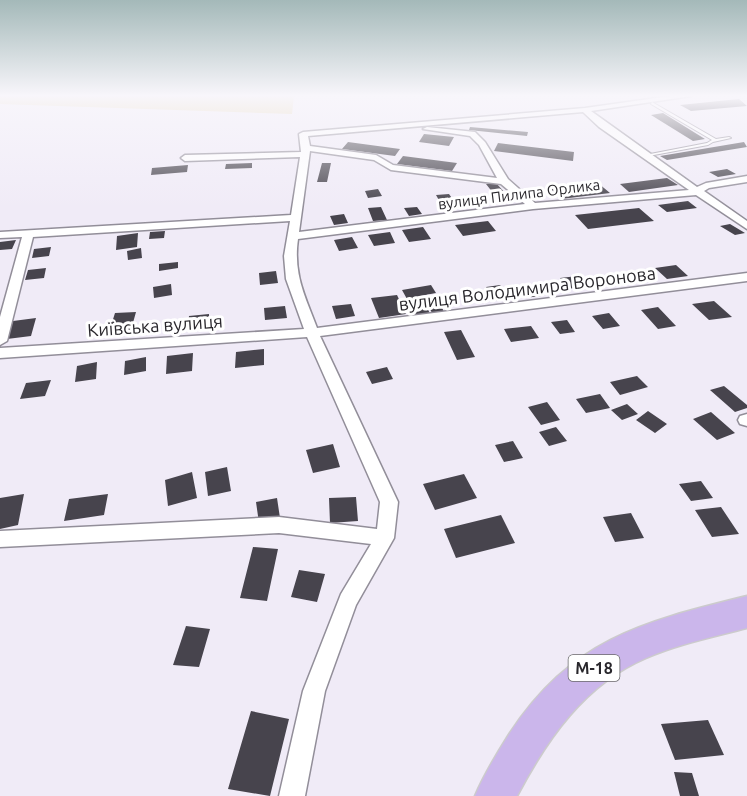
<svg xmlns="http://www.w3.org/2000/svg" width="747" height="796" font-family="Ubuntu,sans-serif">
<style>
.green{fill:#e3d09f}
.building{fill:#47444d}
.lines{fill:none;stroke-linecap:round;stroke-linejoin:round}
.service-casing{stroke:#928e99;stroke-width:2}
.minor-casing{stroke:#928e99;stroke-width:3}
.trunk-casing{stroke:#cccbcc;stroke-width:3}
.service{fill:#fff;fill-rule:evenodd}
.minor{fill:#fff;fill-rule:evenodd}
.trunk{fill:#cbb6eb;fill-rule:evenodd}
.labels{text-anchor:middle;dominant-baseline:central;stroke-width:6;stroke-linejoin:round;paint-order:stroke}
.far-street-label{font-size:15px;fill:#29272c;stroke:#fff}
.shield{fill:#fff;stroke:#69686b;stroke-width:1.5}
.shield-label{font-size:16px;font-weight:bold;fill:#29272c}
.street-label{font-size:18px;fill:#29272c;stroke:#fff}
</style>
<rect width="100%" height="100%" fill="#f0ebf7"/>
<path class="green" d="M0,96H294L292,114L0,104Z"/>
<path class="building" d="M739,99L747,106L691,111L680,105Z
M663,113L705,139L693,141L651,115Z
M470,127L528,132L527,136L469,130Z
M424,134L454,137L449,146L419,142Z
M348,142L400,149L395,156L342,149Z
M744,142L747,147L667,160L660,156Z
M498,143L574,152L573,161L494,151Z
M403,156L457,163L452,171L397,164Z
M252,163V168L225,169L226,164Z
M322,163H331L327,182H317Z
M188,165L187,172L151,175L152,168Z
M727,169L736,174L718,177L709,172Z
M667,178L678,185L629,192L620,184Z
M496,183L508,196L497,198L486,184Z
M598,183L610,193L561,199L551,189Z
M378,189L382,196L368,198L365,191Z
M449,194L454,201L440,202L436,195Z
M688,201L697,208L667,212L658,205Z
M381,207L387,220L373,221L368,208Z
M417,207L422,214L409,216L404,208Z
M639,208L654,221L588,229L575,215Z
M344,214L348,223L334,225L330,216Z
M488,221L496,231L463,236L455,225Z
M730,224L745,233L735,235L720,226Z
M423,227L431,239L409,242L402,230Z
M165,231L164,238L149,239L150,232Z
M390,232L395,243L374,246L368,235Z
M138,233L137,247L116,250L117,236Z
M352,237L358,248L339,251L334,240Z
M16,240L12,249L0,250V242Z
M51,247L49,256L32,258L34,249Z
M141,248L142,258L128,260L127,251Z
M178,262V268L159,271V264Z
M676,265L688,276L667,279L655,268Z
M46,268L44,278L25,280L28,270Z
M276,271L278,283L260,285L259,273Z
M632,273L639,281L622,283L614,274Z
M578,276L587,286L568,289L560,278Z
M171,284L172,295L154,298L153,287Z
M431,285L436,293L420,296L431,315L417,317L402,290Z
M500,285L509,299L495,301L486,287Z
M534,285L541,296L524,298L516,287Z
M397,295L406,314L379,318L371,298Z
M714,301L732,317L709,320L692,304Z
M440,303L444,312L432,313L428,305Z
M351,304L355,316L336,319L332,306Z
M285,306L287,318L265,320L264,308Z
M658,307L676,326L658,329L641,310Z
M136,312L131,330L109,332L115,313Z
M609,313L620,326L603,329L592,316Z
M209,314V324L188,326L189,316Z
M36,318L31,336L7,339L13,321Z
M567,320L575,332L560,334L551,322Z
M531,326L539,338L511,342L504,329Z
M461,330L475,357L457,360L444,332Z
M264,349V365L235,368L236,352Z
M193,353L192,371L166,374L167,356Z
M146,357V371L124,375L125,361Z
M97,362L96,379L75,382L77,366Z
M387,367L393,379L372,384L366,372Z
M637,376L648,387L620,395L610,382Z
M51,380L45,396L20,399L26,383Z
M724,386L747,405V408L735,412L710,390Z
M600,394L610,408L586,413L576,399Z
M547,402L560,420L541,425L528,407Z
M627,404L638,414L622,420L611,410Z
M648,411L667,424L655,433L636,420Z
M711,412L735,433L717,440L693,419Z
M556,427L567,441L549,446L539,432Z
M513,441L523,458L504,462L495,445Z
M333,444L340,467L313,473L306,450Z
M227,467L231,491L208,496L205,472Z
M192,472L197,498L168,506L165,480Z
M464,474L477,498L435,510L423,484Z
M701,481L713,498L691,501L679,484Z
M24,494L18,525L0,529V498Z
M108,494L104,515L64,521L69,499Z
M356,497L358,521L330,523L329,498Z
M277,498L280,518L259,523L256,502Z
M721,507L739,534L712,537L695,510Z
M631,513L644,538L615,542L603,517Z
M501,515L515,543L456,558L444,529Z
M253,547L278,549L267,601L240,598Z
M299,570L325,574L317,602L291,597Z
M186,626L210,629L199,667L173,665Z
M251,711L289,719L270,796L228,789Z
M708,720L724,755L675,760L661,724Z
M674,772L692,773L699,796H680Z"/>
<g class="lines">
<defs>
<path id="service" d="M652,102L716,139L729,137L731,138L713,142L708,145L643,157V155H645L707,143L712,140L651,104Z"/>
<path id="minor" d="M670,96H691L591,111L697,187L706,183L747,176V182L709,188L704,191L747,221V229L696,195L533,209L298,239C293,274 305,296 317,328L747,273V281L320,336L398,502L394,538L356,605L325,691L305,796H279L303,691L341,594L371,544L279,533L0,547V531L279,517L377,529L380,502L307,337L0,358V348L304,329L286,279L284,256L290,221L33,237L7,341L0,345V317L22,237L0,238V232L291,215L300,157L185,161L181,158L185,155L301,152L299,134L303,132L585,108ZM583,112L599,127L689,190L535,203L508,179L485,142L475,132L427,127L423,129L470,136L479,145L497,178L393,165L376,155L310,146L308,136ZM310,151L374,160L391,170L501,184L525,204L299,232Z
M747,414V426L740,424L738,420L740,416Z"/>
<path id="trunk" d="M747,596V628C713,637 678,644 646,658C585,684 547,739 517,796H475C484,775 496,755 508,736C571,639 642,622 747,596Z"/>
</defs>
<use href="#service" class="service-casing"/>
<use href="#minor" class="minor-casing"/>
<use href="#trunk" class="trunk-casing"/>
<use href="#service" class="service"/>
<use href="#minor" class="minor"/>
<use href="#trunk" class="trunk"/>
</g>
<linearGradient id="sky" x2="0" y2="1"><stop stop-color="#a4b9b9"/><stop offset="0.46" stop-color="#f8f6fb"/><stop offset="1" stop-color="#f8f6fb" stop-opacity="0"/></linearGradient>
<rect width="747" height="208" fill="url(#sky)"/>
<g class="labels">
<g class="far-street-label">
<text transform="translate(519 194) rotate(-7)">вулиця Пилипа Орлика</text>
</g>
<rect class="shield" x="568.5" y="655" width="51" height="26" rx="4.5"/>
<g class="shield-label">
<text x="594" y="668">М-18</text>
</g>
<g class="street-label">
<text transform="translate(527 288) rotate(-7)">вулиця Володимира Воронова</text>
<text transform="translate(155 325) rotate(-4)">Київська вулиця</text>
</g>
</g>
</svg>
